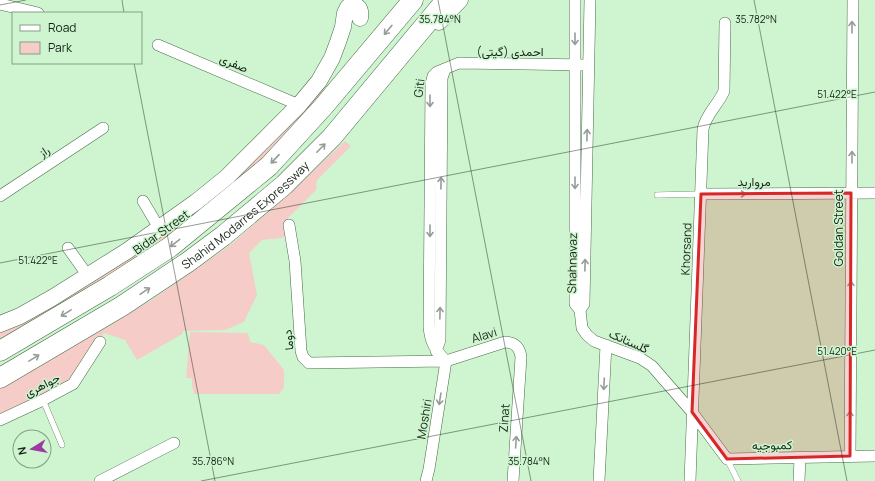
<svg xmlns="http://www.w3.org/2000/svg" width="875" height="481" font-family="Manrope,Vazirmatn,sans-serif">
<style>
.green{fill:#f5ccc7}
.lines{fill:none;stroke-linecap:round;stroke-linejoin:round}
.lane-casing{stroke:#496b4a;stroke-width:6}
.street-casing{stroke:#496b4a;stroke-width:12}
.secondary-casing{stroke:#496b4a;stroke-width:17}
.highway-casing{stroke:#496b4a;stroke-width:21}
.lane{stroke:#fff;stroke-width:5.5}
.street{stroke:#fff;stroke-width:11}
.secondary{stroke:#fff;stroke-width:16}
.highway{stroke:#fff;stroke-width:20}
.oneway{stroke:#969c97}
.marked{fill:#d62828;fill-opacity:0.2;stroke:#d62828;stroke-width:3;stroke-linejoin:round}
.ticks{fill:none;stroke:#162417;stroke-width:1;stroke-opacity:0.45}
.labels{text-anchor:middle;dominant-baseline:central;stroke-width:3;stroke-linejoin:round;paint-order:stroke}
.street-label{font-size:12px;fill:#162417;stroke:#cef5cf}
.ticks-label{font-size:10px;text-anchor:middle;fill:#162417;stroke:#cef5cf;stroke-width:3;stroke-linejoin:round;paint-order:stroke}
</style>
<rect width="100%" height="100%" fill="#cef5cf"/>
<path class="green" d="M321,87L324,90L307,111L272,152L208,212L0,347V333L11,328L113,267Z
M345,141L351,146L317,180L316,190L284,222L288,235L281,238L262,240L249,253L257,295L244,322L225,330L183,331L182,334L137,360L125,340L104,333L66,383L0,416V388L88,336L150,301L229,246L287,196Z
M190,332L248,333L250,342L264,345L284,370V387L279,394H194L192,385V378H186Z"/>
<g class="lines">
<defs>
<path id="lane" d="M657,195L701,194
M43,400L62,445
M727,459L738,481"/>
<path id="street" d="M575,0V304L580,310
M0,4L38,13
M158,45L299,105
M701,194L875,193
M0,196L103,128
M143,201L159,228
M289,225L295,261L301,351L303,357L309,363L446,361L505,342C515,342 520,348 521,357L513,481
M68,248L88,276
M580,310L582,328L587,335L594,341L640,358L652,366L692,412L727,459L875,456
M580,310L584,304L590,0
M436,351L440,340L442,78L445,69
M446,361C435,350 430,342 429,326L431,84L433,76L437,72L459,63L588,65
M0,420L43,400L73,384L100,342
M850,456L853,0
M100,481L174,443
M426,481L429,469L446,361
M599,481L606,345
M690,481L703,129C706,114 718,105 724,91L725,23
M799,481L800,458"/>
<path id="secondary" d="M439,22L460,0
M0,324L20,316L52,298L127,251L196,202L227,177L299,105L319,81L332,58L338,42L343,27L345,13L348,7L354,5C360,7 361,11 360,18"/>
<g id="highway">
<path d="M0,351L110,286L170,247L269,166L323,107L413,0"/>
<path id="s1" d="M0,378L122,306L188,262L223,236L284,185L332,137L446,0"/>
</g>
</defs>
<use href="#lane" class="lane-casing"/>
<use href="#street" class="street-casing"/>
<use href="#secondary" class="secondary-casing"/>
<use href="#highway" class="highway-casing"/>
<use href="#lane" class="lane"/>
<use href="#street" class="street"/>
<use href="#secondary" class="secondary"/>
<use href="#highway" class="highway"/>
</g>
<defs><path id="oneway-shaft" d="M-6 0H5M1.5-3L5.5 0L1.5 3" fill="none" stroke-width="1.6" stroke-linecap="round" stroke-linejoin="round"/></defs>
<g class="oneway">
<use href="#oneway-shaft" transform="translate(852 27) rotate(-90)"/>
<use href="#oneway-shaft" transform="translate(388 30) rotate(130)"/>
<use href="#oneway-shaft" transform="translate(575 39) rotate(90)"/>
<use href="#oneway-shaft" transform="translate(430 101) rotate(90)"/>
<use href="#oneway-shaft" transform="translate(587 135) rotate(-89)"/>
<use href="#oneway-shaft" transform="translate(321 148) rotate(-45)"/>
<use href="#oneway-shaft" transform="translate(852 157) rotate(-90)"/>
<use href="#oneway-shaft" transform="translate(275 159) rotate(133)"/>
<use href="#oneway-shaft" transform="translate(441 183) rotate(-89)"/>
<use href="#oneway-shaft" transform="translate(575 183) rotate(90)"/>
<use href="#oneway-shaft" transform="translate(740 194)"/>
<use href="#oneway-shaft" transform="translate(430 231) rotate(90)"/>
<use href="#oneway-shaft" transform="translate(175 243) rotate(142)"/>
<use href="#oneway-shaft" transform="translate(585 265) rotate(-89)"/>
<use href="#oneway-shaft" transform="translate(851 287) rotate(-90)"/>
<use href="#oneway-shaft" transform="translate(145 291) rotate(-34)"/>
<use href="#oneway-shaft" transform="translate(66 313) rotate(149)"/>
<use href="#oneway-shaft" transform="translate(440 313) rotate(-89)"/>
<use href="#oneway-shaft" transform="translate(34 358) rotate(-31)"/>
<use href="#oneway-shaft" transform="translate(604 384) rotate(93)"/>
<use href="#oneway-shaft" transform="translate(440 399) rotate(99)"/>
<use href="#oneway-shaft" transform="translate(850 417) rotate(-90)"/>
<use href="#oneway-shaft" transform="translate(516 442) rotate(-86)"/>
</g>
<path class="marked" d="M851,193L850,456L727,459L692,412L701,194Z"/>
<path class="ticks" d="M122,0L124,13M438,0L531,481M754,0L847,481M0,5L26,0M134,63L215,481M0,263L875,92M201,481L875,350"/>
<g class="labels">
<g class="street-label">
<text x="510" y="51">احمدی (گیتی)</text>
<text transform="translate(234 63) rotate(23)">صفری</text>
<text transform="translate(419 88) rotate(-83)">Giti</text>
<text transform="translate(44 151) rotate(-34)">راز</text>
<text x="754" y="181">مروارید</text>
<text stroke="none"><textPath href="#s1" startOffset="295">Shahid Modarres Expressway</textPath></text>
<text transform="translate(838 228) rotate(-90)">Goldan Street</text>
<text transform="translate(161 232) rotate(-36)">Bidar Street</text>
<text transform="translate(686 249) rotate(-88)">Khorsand</text>
<text transform="translate(572 263) rotate(-89)">Shahnavaz</text>
<text transform="translate(484 335) rotate(-17)">Alavi</text>
<text transform="translate(288 340) rotate(-96)">دوما</text>
<text transform="translate(629 341) rotate(24)">گلستانک</text>
<text transform="translate(42 385) rotate(-27)">جواهری</text>
<text transform="translate(504 418) rotate(-86)">Zinat</text>
<text transform="translate(424 419) rotate(-81)">Moshiri</text>
<text transform="translate(772 445) rotate(-1)">کمبوجیه</text>
</g>
</g>
<g class="ticks-label">
<text x="440" y="23">35.784°N</text>
<text x="756" y="23">35.782°N</text>
<text x="837" y="98">51.422°E</text>
<text x="38" y="264">51.422°E</text>
<text x="837" y="355">51.420°E</text>
<text x="213" y="465">35.786°N</text>
<text x="529" y="465">35.784°N</text>
</g>
<rect x="12" y="12" width="130" height="52" fill="#cef5cf" stroke="#84a185"/>
<rect x="20" y="25" width="20" height="6" fill="#ffffff" stroke="#84a185"/>
<text x="48" y="32" font-size="12" fill="#162417">Road</text>
<rect x="20" y="42" width="20" height="12" fill="#f5ccc7" stroke="#84a185"/>
<text x="48" y="52" font-size="12" fill="#162417">Park</text>
<g transform="translate(32 449) rotate(259)"><circle r="19" fill="#cef5cf" stroke="#84a185"/>
<path d="M0-3L7 15L0 10L-7 15Z" fill="#9d3ba2"/>
<text y="-6" font-size="11" font-weight="bold" text-anchor="middle" fill="#162417">N</text>
</g>
</svg>
